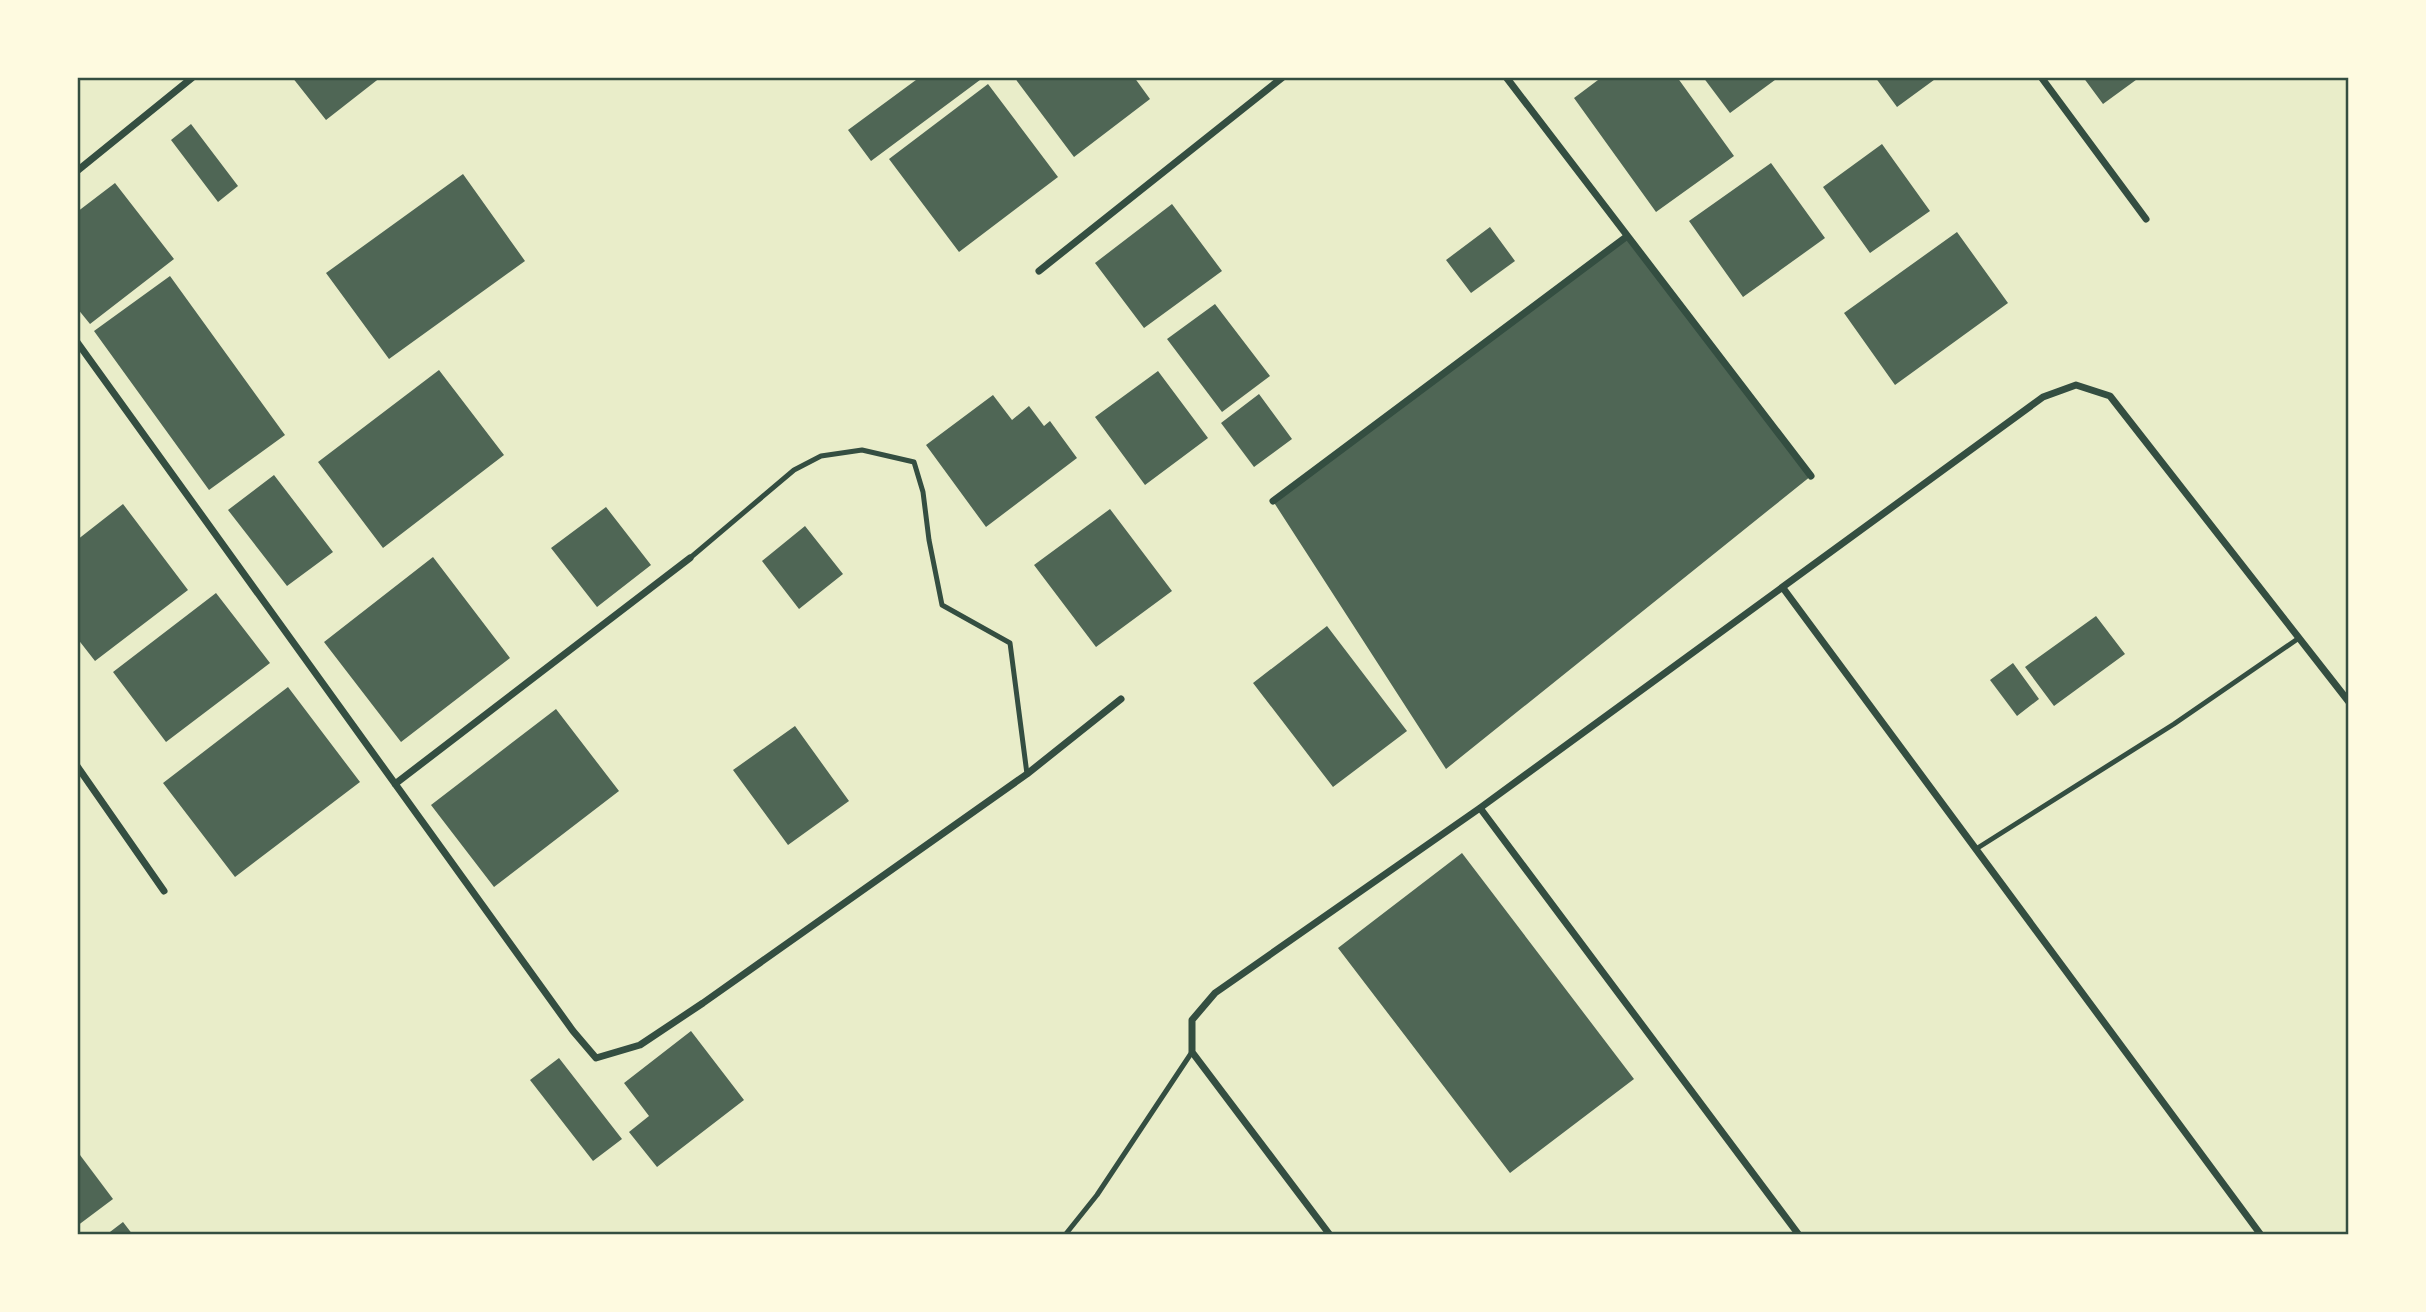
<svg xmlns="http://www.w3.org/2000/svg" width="2426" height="1312" font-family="Barlow,sans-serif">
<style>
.building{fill:#4f6655}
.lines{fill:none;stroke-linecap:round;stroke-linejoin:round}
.service{stroke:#344e41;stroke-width:5}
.minor{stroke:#344e41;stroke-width:7}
.neatline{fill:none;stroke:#344e41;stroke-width:2.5}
</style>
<rect width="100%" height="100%" fill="#e9edc9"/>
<path class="building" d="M292,77H381L326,120Z
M920,77H984L871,161L848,130Z
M1014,77H1134L1150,99L1074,157Z
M1602,77H1677L1734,156L1656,212L1574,98Z
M1703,77H1779L1730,113Z
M1875,77H1938L1897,107Z
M2083,77H2140L2103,104Z
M988,84L1058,177L959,252L889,159Z
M191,124L238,186L218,202L171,140Z
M1882,144L1930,211L1870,253L1823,187Z
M1771,163L1825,238L1743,297L1689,221Z
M463,174L525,261L389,359L326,273Z
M115,183L174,259L90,324L77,308V212Z
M1172,204L1222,271L1144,328L1095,263Z
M1490,227L1515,261L1471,293L1446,260Z
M1957,232L2008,303L1895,385L1844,313Z
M1626,237L1811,476L1446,769L1273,501Z
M170,276L285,435L209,490L94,331Z
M1215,304L1270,376L1222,412L1167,339Z
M439,370L504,455L383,548L318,462Z
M1158,371L1208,438L1145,485L1095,417Z
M1259,394L1292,439L1254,467L1221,423Z
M993,395L1012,420L1029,406L1044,426L1050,421L1077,458L986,527L926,445Z
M274,475L333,552L287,586L228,510Z
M123,504L188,590L95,661L77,638V540Z
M606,507L651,565L597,607L551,548Z
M1110,509L1172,591L1096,647L1034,565Z
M805,526L843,574L799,609L762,561Z
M433,557L510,658L401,742L324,642Z
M216,593L270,663L166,742L113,672Z
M2096,616L2125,654L2054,706L2025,667Z
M1327,626L1407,731L1333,787L1253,683Z
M2013,663L2039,699L2017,716L1990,680Z
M288,687L360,782L235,877L163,783Z
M556,709L619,791L494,887L431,805Z
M795,726L849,801L788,845L733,770Z
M1462,853L1634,1079L1510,1173L1338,948Z
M691,1031L744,1100L657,1167L629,1132L649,1116L624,1083Z
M559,1058L622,1139L593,1161L530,1080Z
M77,1151L113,1199L77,1226Z
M123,1222L133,1235H106Z"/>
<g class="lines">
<path class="service" d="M690,558L794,470L821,456L862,450L914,462L923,492L929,540L942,605L1010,643L1027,774
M1976,849L2174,724L2299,638
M1065,1235L1097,1195L1192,1052"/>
<path class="minor" d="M1506,77L1811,476
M2041,77L2146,219
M77,171L193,77
M1039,271L1283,77
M77,342L573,1031L596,1058L640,1045L703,1003L1027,774L1121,699
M1273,501L1626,237
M1783,588L2261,1235
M77,766L164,891
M395,784L690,558
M1480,808L1799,1235
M1330,1235L1192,1052V1020L1215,993L1480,808L2043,397L2076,385L2110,396L2349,702"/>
</g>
<rect width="2426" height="1312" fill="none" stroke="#fefae0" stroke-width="158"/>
<rect x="79" y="79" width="2268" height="1154" class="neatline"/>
</svg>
